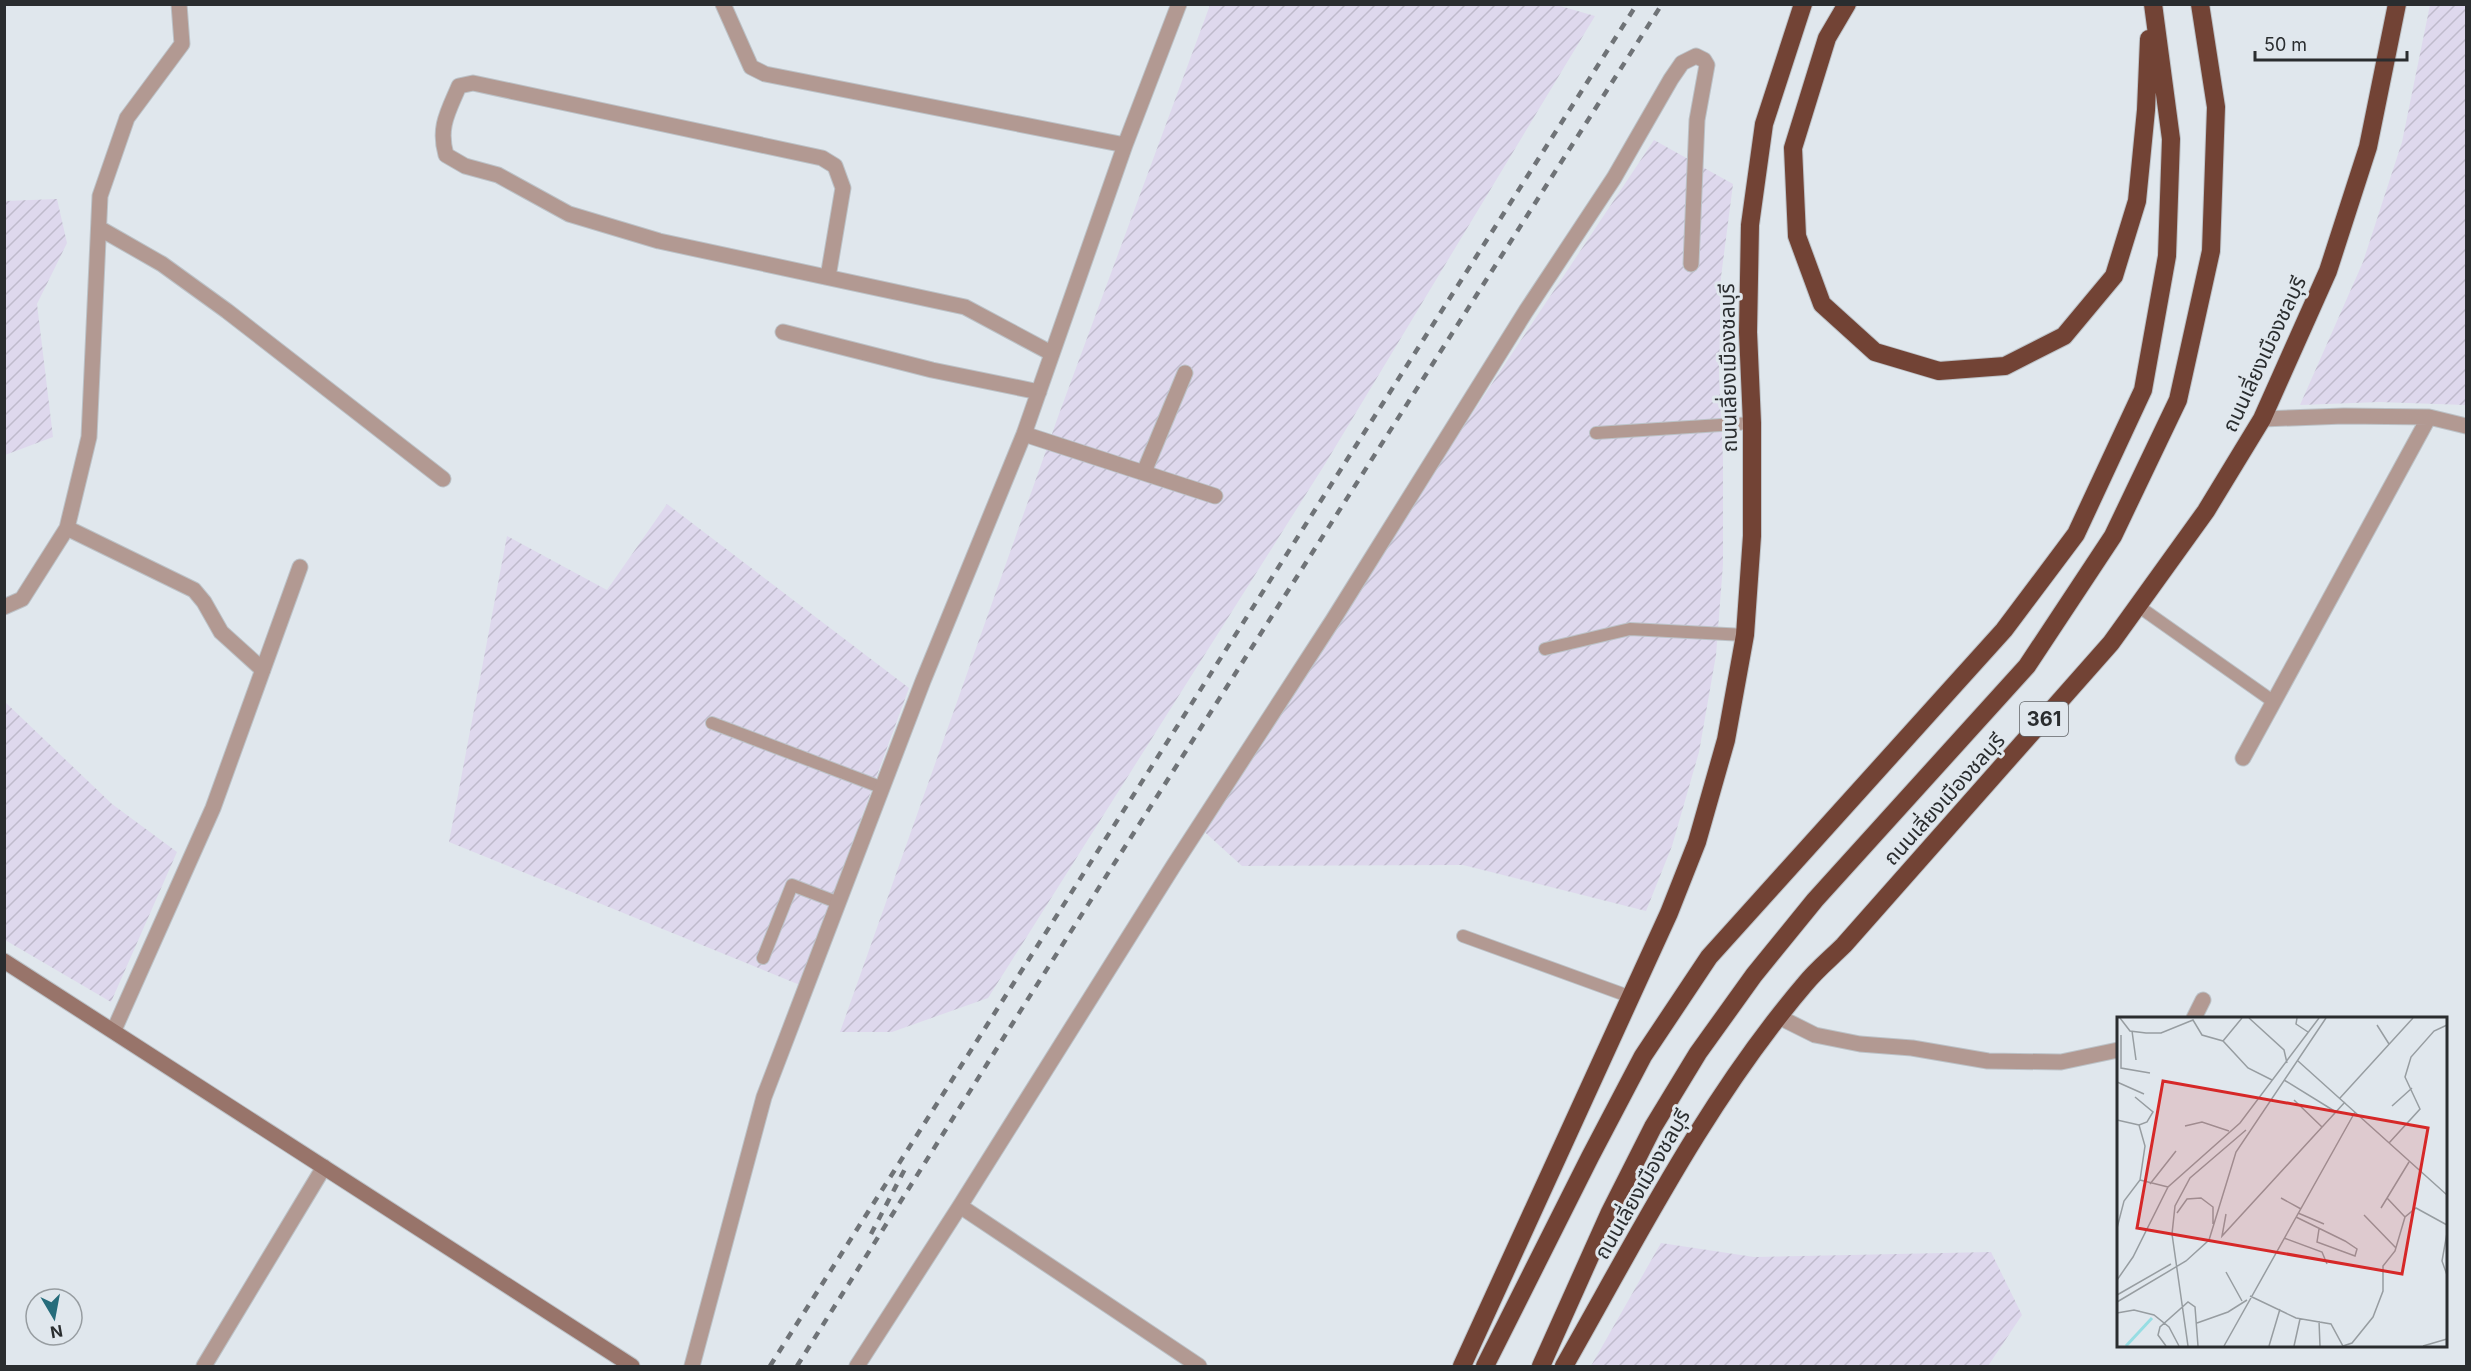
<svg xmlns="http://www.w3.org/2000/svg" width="2471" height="1371" font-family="Inter,'Noto Sans Thai',sans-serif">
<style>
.industrial{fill:url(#industrial-furrows)}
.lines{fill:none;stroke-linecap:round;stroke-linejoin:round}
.lane-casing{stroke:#bcc2c7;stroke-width:14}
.street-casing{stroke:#bcc2c7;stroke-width:17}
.secondary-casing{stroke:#bcc2c7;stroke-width:17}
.highway-casing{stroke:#bcc2c7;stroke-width:20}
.lane{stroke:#b29992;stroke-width:12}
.street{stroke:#b29992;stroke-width:15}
.secondary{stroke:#98746a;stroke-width:15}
.highway{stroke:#724335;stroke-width:18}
.rail{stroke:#6f7377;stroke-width:4.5;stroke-dasharray:8 8;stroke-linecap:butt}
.labels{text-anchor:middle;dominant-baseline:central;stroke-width:6;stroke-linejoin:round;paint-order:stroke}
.shield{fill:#e0e7ed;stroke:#616568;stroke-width:1.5}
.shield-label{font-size:20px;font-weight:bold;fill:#2a2d2f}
.street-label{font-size:21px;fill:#2a2d2f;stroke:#e0e7ed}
.inset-river{fill:none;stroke:#97dde3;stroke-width:3}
.inset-road{fill:none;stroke:#979da1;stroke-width:1.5}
.view{fill:#d62828;fill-opacity:0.15;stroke:#d62828;stroke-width:3}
.inset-edge{fill:none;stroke:#2a2d2f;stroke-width:3}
</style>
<defs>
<pattern id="industrial-furrows" width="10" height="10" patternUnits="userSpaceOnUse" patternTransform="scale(1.5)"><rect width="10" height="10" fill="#ded8ed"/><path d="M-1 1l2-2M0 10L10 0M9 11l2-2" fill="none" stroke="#bfbacc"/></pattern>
</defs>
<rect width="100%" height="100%" fill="#e0e7ed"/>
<path class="industrial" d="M1553,4L1595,16L1325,464L988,998L892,1032H840L1059,414L1210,5Z
M2430,5H2466V405L2379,402L2300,405L2363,262L2402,142Z
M1654,140L1733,184L1721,277L1719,375L1723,459V564L1716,655L1699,752L1672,846L1646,911L1463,865L1242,866L1198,826Z
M57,199L67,243L37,304L53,437L5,455V201Z
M667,504L909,688L800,985L449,842L507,536L607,590Z
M4,701L112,804L177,852L111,1002L5,940Z
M1661,1243L1754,1257L1991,1252L2022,1315L1988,1366H1591Z"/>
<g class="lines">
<defs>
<path id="lane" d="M1596,433L1752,423
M2138,606L2274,702
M1545,649L1630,629L1745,635
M712,723L883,788
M1463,936L1631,997
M763,958L792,885L839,903"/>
<path id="street" d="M723,4L751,67L765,74L1125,145
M99,228L162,264L227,311L443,479
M828,277L843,188L835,166L822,158L473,83L459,86C448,112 438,127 446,155L465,166L498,175L569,214L659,241L965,307L1051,353
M783,332L932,370L1039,392
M2262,419L2344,416L2429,417L2466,426
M1024,434L1215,496
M1144,472L1185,373
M67,528L194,590L204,602L221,632L263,670
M4,607L22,599L67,528L89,437L100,196L127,118L182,44L179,4
M2243,758L2429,417
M1779,1017L1815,1035L1860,1044L1912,1048L1988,1061L2061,1062L2118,1050
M2194,1018L2203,1000
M114,1030L213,808L300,567
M960,1206L1199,1366
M204,1366L324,1167
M692,1366L764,1097L923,681L1024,434L1125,145L1179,4
M857,1366L960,1206L1174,865L1333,620L1526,311L1614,178L1671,79L1682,63L1696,56L1704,60L1707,65L1697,120L1691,264"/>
<path id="secondary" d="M4,961L632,1366"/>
<path id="highway" d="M1847,4L1827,38L1793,148L1797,236L1822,304L1875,352L1939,371L2005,366L2064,336L2114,276L2137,201L2146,110L2149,39
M1462,1366L1669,913L1697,842L1726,740L1745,635L1752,536V423L1748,332L1750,225L1764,124L1803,4
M1485,1366L1590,1157L1643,1056L1709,957L2004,630L2076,534L2143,390L2167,256L2171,139L2153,4
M1541,1366L1610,1212L1653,1127L1698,1053L1754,975L1815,900L2027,666L2113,536L2178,400L2211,251L2216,107L2200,4
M1564,1366C1638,1236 1707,1099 1805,984C1816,970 1831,958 1844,945L2111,643L2206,511L2262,419L2328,271L2368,147L2397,4"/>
</defs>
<use href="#lane" class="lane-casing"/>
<use href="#street" class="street-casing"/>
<use href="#secondary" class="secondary-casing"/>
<use href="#highway" class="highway-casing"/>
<use href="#lane" class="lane"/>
<use href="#street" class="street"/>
<use href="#secondary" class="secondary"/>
<use href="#highway" class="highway"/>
<path class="rail" d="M871,1234L907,1165
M770,1366L1637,4
M797,1366L1033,991L1662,4"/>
</g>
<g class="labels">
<rect class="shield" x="2020" y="702" width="48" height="34" rx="4.5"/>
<g class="shield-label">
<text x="2044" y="719">361</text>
</g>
<g class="street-label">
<text transform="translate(2264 354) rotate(-65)">ถนนเลี่ยงเมืองชลบุรี</text>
<text transform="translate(1728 368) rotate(-91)">ถนนเลี่ยงเมืองชลบุรี</text>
<text transform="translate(1944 799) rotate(-48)">ถนนเลี่ยงเมืองชลบุรี</text>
<text transform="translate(1642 1184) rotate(-60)">ถนนเลี่ยงเมืองชลบุรี</text>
</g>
</g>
<g transform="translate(2117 1017)">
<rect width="330" height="330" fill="#e0e7ed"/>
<path class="inset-river" d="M9,329L35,301"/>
<path class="inset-road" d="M3,1L13,14L29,16H44L76,3L85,18L106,24L131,51L155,63M132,1L167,33L170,46M180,1L179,7L191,15M260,8L272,27M15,14L19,43M4,18V51L33,56M106,24L125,1M181,44L330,178M167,63L219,95M0,65L27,77M18,80L36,95L30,105L22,108M223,81L296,1M177,83L205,110M275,89L295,71M0,103L22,108M68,109L85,105L112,114M272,126L303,92L288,60L294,40L317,14L330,8M23,163L51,170M33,167L59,134M164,181L184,192M270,181L288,200M264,191L292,145M60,196L70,182L84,181L96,190V207M181,196L207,207M109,197L105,219L228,85M247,198L279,231M179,200L228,224L240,232L238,239L200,225L202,212M0,211L7,184L23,163L28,129L22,108M330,216L325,244L330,258M167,221L205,235L210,247M109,255L125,284M0,263L16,240L51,170L123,106L202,1M0,278L54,247M133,279L179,301L214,307L226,329L235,326L256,300L266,274V249L278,234L288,200L299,191L330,208M0,285L69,244L92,223L119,135L209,1M0,296L17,293L37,298L52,310L62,329M202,304L203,329M80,306L111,295L130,283M49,329L41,318L43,310L71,285L78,290L81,329M71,329L55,217L58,189L73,161L129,113M107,329L238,95M152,329L163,292M177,329L183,302M306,329L330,322"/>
<path class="view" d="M46,64L311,111L285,257L20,211Z"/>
<rect width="330" height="330" class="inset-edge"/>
</g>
<rect width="2471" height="1371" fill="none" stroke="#2a2d2f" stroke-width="12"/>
<g transform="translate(54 1317) rotate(170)"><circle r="28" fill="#e0e7ed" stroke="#979da1" stroke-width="1.5"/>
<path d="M0-4.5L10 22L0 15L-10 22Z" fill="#266c7b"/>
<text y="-9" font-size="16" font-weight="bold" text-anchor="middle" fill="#2a2d2f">N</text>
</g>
<path d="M2255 51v9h152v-9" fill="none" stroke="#2a2d2f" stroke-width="3"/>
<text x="2264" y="51" font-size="18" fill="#2a2d2f" stroke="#e0e7ed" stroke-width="4.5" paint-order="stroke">50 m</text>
</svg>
